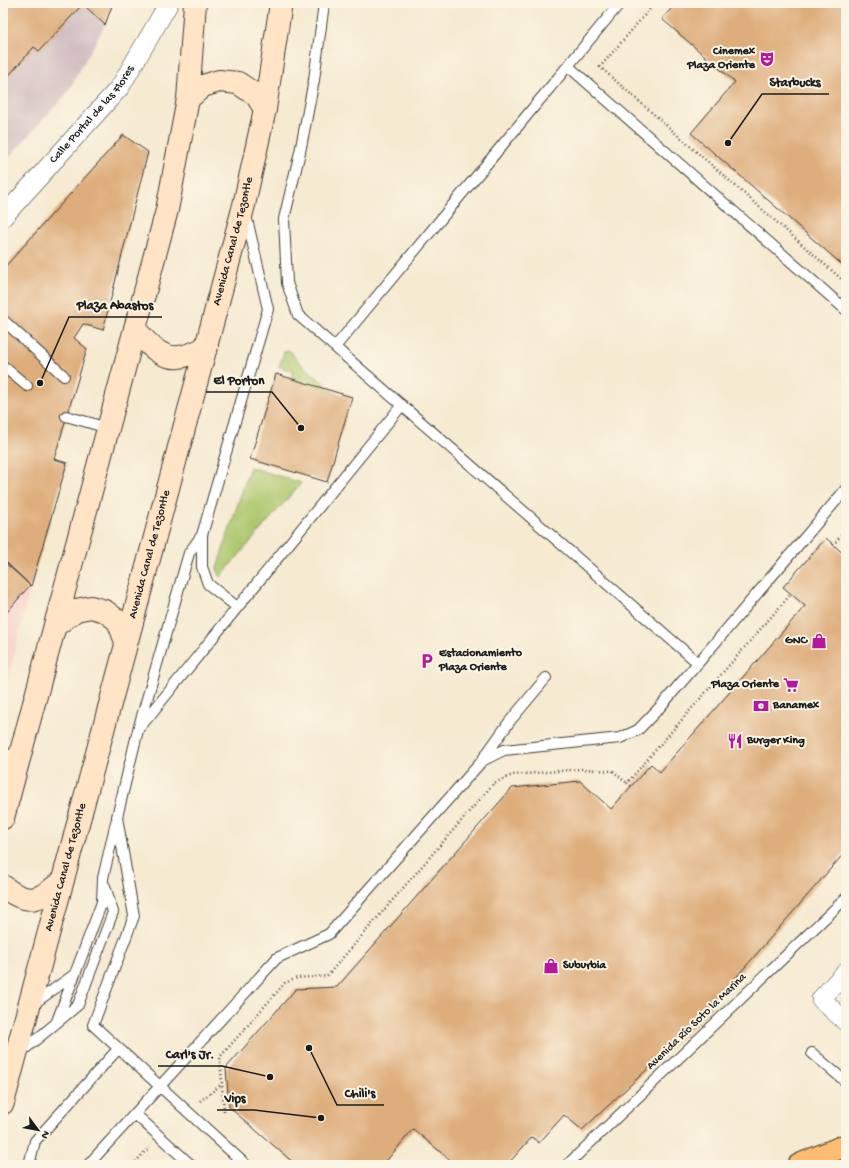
<svg xmlns="http://www.w3.org/2000/svg" width="849" height="1168" font-family="'Gochi Hand',sans-serif">
<style>
.built{fill:#f7d0ca}
.industrial{fill:#d2bec2}
.green{fill:#acc76d;stroke:#647244}
.building{fill:#dead7b}
.lines{fill:none;stroke-linecap:round;stroke-linejoin:round}
.lane-casing{stroke:#3d3b37;stroke-width:12}
.street-casing{stroke:#3d3b37;stroke-width:20}
.secondary-casing{stroke:#3d3b37;stroke-width:24}
.primary-casing{stroke:#3d3b37;stroke-width:24}
.path{stroke:#3d3b37;stroke-width:2.5;stroke-dasharray:1 3;stroke-linecap:butt}
.lane{stroke:#fff;stroke-width:10}
.street{stroke:#fff;stroke-width:19}
.secondary{stroke:#ffe4c6;stroke-width:22}
.primary{stroke:#febc70;stroke-width:22}
.labels{text-anchor:middle;dominant-baseline:central;stroke-width:4;stroke-linejoin:round;paint-order:stroke}
.poi-label{font-size:12px;font-weight:bold;fill:#1c1c1c;stroke:#fcf5e5;text-anchor:start}
.street-label{font-size:12px;fill:#1c1c1c;stroke:#fcf5e5}
.leader{fill:none;stroke:#1c1c1c;stroke-width:1.5}
.callout-dot{fill:#1c1c1c;stroke:#fcf5e5;stroke-width:1.5}
.callout-label{font-size:13px;text-anchor:middle;font-weight:bold;fill:#1c1c1c;stroke:#fcf5e5;stroke-width:4;stroke-linejoin:round;paint-order:stroke}
</style>
<rect width="100%" height="100%" fill="#fcf5e5"/>
<filter id="ink" filterUnits="userSpaceOnUse"><feTurbulence type="fractalNoise" baseFrequency=".025" numOctaves="2"/><feDisplacementMap in="SourceGraphic" scale="8" xChannelSelector="R" yChannelSelector="G"/><feConvolveMatrix kernelMatrix="1 2 1 2 8 2 1 2 1" color-interpolation-filters="sRGB"/></filter>
<filter id="wash" filterUnits="userSpaceOnUse"><feTurbulence type="fractalNoise" baseFrequency=".012" numOctaves="4" result="noise"/><feDisplacementMap in="SourceGraphic" scale="16" xChannelSelector="R" yChannelSelector="G"/><feGaussianBlur stdDeviation="0.9" result="paint"/><feColorMatrix in="noise" values="0 0 0 0 0 0 0 0 0 0 0 0 0 0 0 0 0 1.4 0 .05"/><feComposite in="paint" operator="in"/></filter>
<g filter="url(#wash)">
<rect width="100%" height="100%" fill="#f6ead1"/>
<path class="built" d="M3,559L31,586L3,698Z"/>
<path class="industrial" d="M3,3H82L105,25L67,93L3,164Z"/>
<path class="green" d="M289,350L299,362L334,392L291,379L293,371L279,367L284,352Z
M250,467L301,483L220,577L217,568Z"/>
<g id="blocks">
<path class="building" d="M3,3H113L105,25L83,4L39,51L34,47L3,82Z
M676,3H846V268L691,133L735,82L662,19Z
M123,135L148,152L103,330L83,324L74,338L87,349L54,459L67,463L31,586L3,559V269Z
M276,374L352,397L327,482L250,459Z
M826,538L846,556V851L693,1027L582,1130L564,1115L539,1143L532,1137L507,1165H456L413,1129L383,1165H296L229,1107L226,1068L296,989L337,987L512,788L580,781L611,809L651,764L660,772L805,606L783,587Z
M3,561L30,585L3,617Z"/>
</g>
</g>
<g filter="url(#ink)">
<use href="#blocks" fill-opacity="0" stroke="#3d3b37" stroke-width="1"/>
<g class="lines">
<defs>
<path id="lane" d="M324,3L314,80L300,152L284,219L287,283L298,315L698,663L846,489
M568,66L846,310
M3,320L64,376
M335,347L620,3
M3,366L27,386
M66,416L108,428
M202,535V567L208,584L237,607
M141,726L402,405
M3,754L20,757
M483,759L510,721L546,678
M32,1005L75,974L102,902L103,878L116,822
M57,1021L75,974
M20,1053L78,1005L113,912L105,886
M812,1053L846,1082
M135,1114L191,1165
M29,1165L35,1141L118,1049
M88,1165L277,958L329,934L482,761L504,750L620,738L638,730L661,706L698,663
M246,1165L93,1025L134,916L117,817L138,730L189,553L202,535L268,309L246,215
M567,1165L846,898"/>
<g id="street">
<path id="s1" d="M3,217L120,87L169,3"/>
<path d="M846,972L821,999L846,1022"/>
</g>
<g id="secondary">
<path d="M188,99L203,86L219,81L238,83L256,95L265,109"/>
<path d="M135,329C146,342 160,359 179,357C189,356 198,351 207,347"/>
<path d="M55,626L76,610L91,607L105,611L118,621L126,642"/>
<path d="M3,818L167,210L188,99L195,3"/>
<path d="M3,886C28,907 41,900 63,880"/>
<path id="s2" d="M3,1103L244,205L265,109L281,3"/>
</g>
<path id="primary" d="M799,1165L846,1145"/>
</defs>
<use href="#lane" class="lane-casing"/>
<use href="#street" class="street-casing"/>
<use href="#secondary" class="secondary-casing"/>
<use href="#primary" class="primary-casing"/>
<path class="path" d="M655,3L600,67L846,283
M833,545L846,530
M631,786L627,783L791,594
M200,1101L221,1085
M224,1111L220,1057L285,983L297,978L327,976L494,783L512,775L581,769L613,771L627,783
M133,1165L149,1147"/>
<use href="#lane" class="lane"/>
<use href="#street" class="street"/>
<use href="#secondary" class="secondary"/>
<use href="#primary" class="primary"/>
</g>
</g>
<defs>
<symbol id="theatre-bare" viewBox="-9 -9 18 18"><path d="M-5-5.5Q0-4 5-5.5V0Q5 5 0 6Q-5 5-5 0ZM-3.3-2.5H-1v1.5H-3.3ZM1-2.5H3.3v1.5H1ZM-2.8 1Q0 5.5 2.8 1Z" fill="#b5179e" stroke="#fcf5e5" stroke-width="2.5" paint-order="stroke"/></symbol>
<symbol id="shop-bare" viewBox="-9 -9 18 18"><path d="M-5-2.5h2.3a2.7 3.5 0 0 1 5.4 0H5L5.5 6h-11ZM-1.5-2.5h3a1.5 2.3 0 0 0-3 0Z" fill="#b5179e" stroke="#fcf5e5" stroke-width="2.5" paint-order="stroke"/></symbol>
<symbol id="parking-bare" viewBox="-9 -9 18 18"><path d="M-3.5-5.5H1a3.5 3.5 0 0 1 0 7H-1V5.5H-3.5ZM-1-3.4V-.6H.8a1.4 1.4 0 0 0 0-2.8Z" fill="#b5179e" stroke="#fcf5e5" stroke-width="2.5" paint-order="stroke"/></symbol>
<symbol id="supermarket-bare" viewBox="-9 -9 18 18"><path d="M-6-5.5h2.5l.6 2H6L4.5 2H-2.5L-4.4-4H-6ZM-1.5 3.2a1.3 1.3 0 1 0 .1 0ZM3 3.2a1.3 1.3 0 1 0 .1 0Z" fill="#b5179e" stroke="#fcf5e5" stroke-width="2.5" paint-order="stroke"/></symbol>
<symbol id="bank-bare" viewBox="-9 -9 18 18"><path d="M-6-4H6V4H-6ZM0-2.3a2.3 2.3 0 1 0 0 4.6a2.3 2.3 0 1 0 0-4.6Z" fill="#b5179e" stroke="#fcf5e5" stroke-width="2.5" paint-order="stroke"/></symbol>
<symbol id="restaurant-bare" viewBox="-9 -9 18 18"><path d="M-5-6h1v4h1v-4h1v4h1v-4h1v5L-1.5 .5V6h-2V.5L-5-1ZM5-6V6H3V1.5H1.5Q1.5-4 5-6Z" fill="#b5179e" stroke="#fcf5e5" stroke-width="2.5" paint-order="stroke"/></symbol>
</defs>
<g fill-rule="evenodd">
<use href="#theatre-bare" x="756" y="48" width="22" height="22"/>
<use href="#shop-bare" x="808" y="630" width="22" height="22"/>
<use href="#parking-bare" x="416" y="650" width="22" height="22"/>
<use href="#supermarket-bare" x="780" y="674" width="22" height="22"/>
<use href="#bank-bare" x="750" y="695" width="22" height="22"/>
<use href="#restaurant-bare" x="724" y="730" width="22" height="22"/>
<use href="#shop-bare" x="540" y="955" width="22" height="22"/>
</g>
<g class="labels">
<g class="poi-label">
<text x="755" y="52" text-anchor="end">Cinemex<tspan x="755" dy="14">Plaza Oriente</tspan></text>
<text x="807" y="641" text-anchor="end">GNC</text>
<text x="439" y="654">Estacionamiento<tspan x="439" dy="14">Plaza Oriente</tspan></text>
<text x="779" y="685" text-anchor="end">Plaza Oriente</text>
<text x="773" y="706">Banamex</text>
<text x="747" y="741">Burger King</text>
<text x="563" y="966">Suburbia</text>
</g>
<g class="street-label">
<text stroke="none"><textPath href="#s1" startOffset="136">Calle Portal de las Flores</textPath></text>
<text stroke="none"><textPath href="#s2" startOffset="892">Avenida Canal de Tezontle</textPath></text>
<text stroke="none"><textPath href="#s2" startOffset="568">Avenida Canal de Tezontle</textPath></text>
<text stroke="none"><textPath href="#s2" startOffset="244">Avenida Canal de Tezontle</textPath></text>
<text transform="translate(697 1022) rotate(-44)">Avenida Río Soto la Marina</text>
</g>
</g>
<path class="leader" d="M728 143L762 94H829M40 383L69 317H162M301 428L272 392H206M270 1077L222 1066H158M309 1048L337 1105H384M321 1118L254 1110H217"/>
<g class="callout-dot">
<circle cx="728" cy="143" r="4"/>
<circle cx="40" cy="383" r="4"/>
<circle cx="301" cy="428" r="4"/>
<circle cx="270" cy="1077" r="4"/>
<circle cx="309" cy="1048" r="4"/>
<circle cx="321" cy="1118" r="4"/>
</g>
<g class="callout-label">
<text x="795" y="86">Starbucks</text>
<text x="115" y="309">Plaza Abastos</text>
<text x="239" y="384">El Porton</text>
<text x="190" y="1058">Carl's Jr.</text>
<text x="360" y="1097">Chili's</text>
<text x="235" y="1102">Vips</text>
</g>
<rect width="849" height="1168" fill="none" stroke="#fcf5e5" stroke-width="16"/>
<g transform="translate(38 1130) rotate(122)" stroke="#fcf5e5" stroke-width="3" paint-order="stroke">
<path d="M0-3L7 15L0 10L-7 15Z" fill="#1c1c1c"/>
<text y="-6" font-size="11" font-weight="bold" text-anchor="middle" fill="#1c1c1c">N</text>
</g>
</svg>
